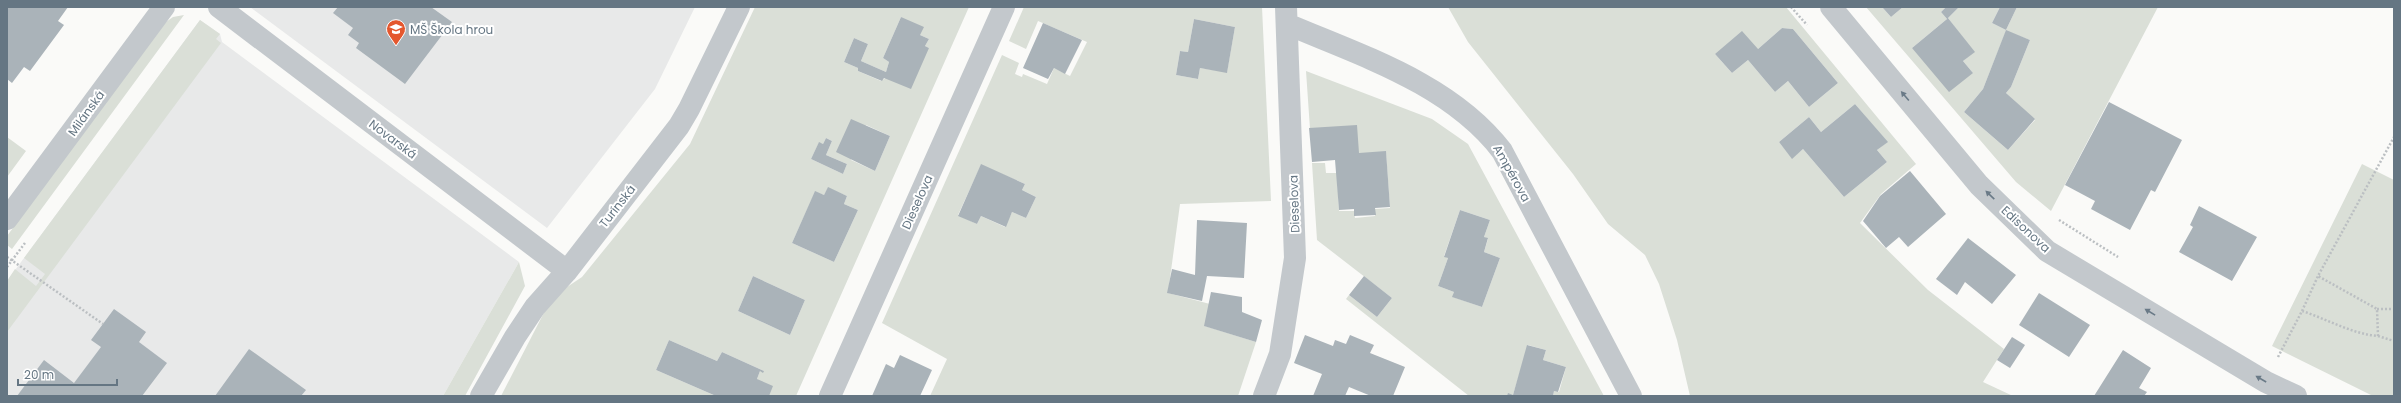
<svg xmlns="http://www.w3.org/2000/svg" width="2401" height="403" font-family="Poppins,sans-serif">
<style>
.built{fill:#e8e9e9}
.green{fill:#dadfd7;fill-rule:evenodd}
.building{fill:#aab3b9}
.lines{fill:none;stroke-linecap:round;stroke-linejoin:round}
.path{stroke:#bbbfc2;stroke-width:2.5;stroke-dasharray:2 2;stroke-linecap:butt}
.minor{stroke:#c3c8cc;stroke-width:22}
.oneway{fill:#6a7a87}
.labels{text-anchor:middle;dominant-baseline:central;stroke-width:4;stroke-linejoin:round;paint-order:stroke}
.poi-label{font-size:12px;fill:#657683;stroke:#fff;text-anchor:start}
.street-label{font-size:12px;fill:#657683;stroke:#fff}
</style>
<rect width="100%" height="100%" fill="#fafaf8"/>
<path class="built" d="M250,7H695L655,89L547,228Z
M200,20L220,34L222,42L519,262L443,396H7V281Z"/>
<path class="green" d="M755,7H969L796,396H769L757,379L760,371H764L722,352L717,361L669,340L656,370L716,396H501L552,297L582,277L690,144ZM901,17L920,35L929,39L925,46L929,48L881,81L858,71V68L844,62L854,38L868,44L861,61L886,72L889,62L883,58ZM866,125L890,136L875,171L851,160ZM826,138L832,141L826,155L847,164L843,174L811,159L819,143L823,144ZM828,188L847,196L844,204L858,210L834,262L792,243L815,192L824,195ZM753,276L805,300L790,335L738,311Z
M1024,7H1262L1271,201L1180,204L1168,293L1210,304L1205,326L1256,342L1238,396H930L947,359L882,323L1002,55L1019,63L1015,74L1022,77L1023,74L1047,84L1054,68L1070,76L1087,42L1038,21L1026,49L1009,41ZM1194,19L1235,27L1227,72L1200,68L1198,79L1176,75L1180,51L1188,52ZM981,165L1025,184L1022,190L1036,197L1026,218L1012,212L1005,227L981,216L977,224L958,215Z
M1448,7H1786L1916,164L1881,194L1860,223L1928,290L2004,349L1983,382L2013,396H1690L1677,340L1659,284L1645,255L1608,224L1573,174L1468,42ZM1782,28L1793,29L1838,83L1809,107L1788,81L1775,92L1748,60L1732,73L1715,54L1758,49ZM1855,104L1887,142L1877,150L1887,162L1844,197L1803,149L1792,158L1779,142L1809,117L1821,132Z
M1866,7H1882L1891,17L1903,7H1946L1941,12L1947,19L1912,48L1973,73L1963,61L1974,52L1948,18L1959,7H2000L1992,23L2006,30L2017,7H2158L2051,211L2016,182ZM2006,31L2030,40L2011,87L2006,93L2035,120L2008,150L1964,112L1983,89Z
M184,15L12,249L7,245V236L163,24L173,17Z
M200,20L220,34L216,39L221,43L7,332V281L15,269L36,286L45,274L24,258Z
M1306,71L1432,119L1468,144L1604,396H1553L1554,391L1559,392L1566,367L1543,360L1546,350L1528,345L1513,395L1469,396L1346,299L1349,295L1377,317L1392,298L1317,240L1312,163H1325L1326,173H1337L1339,211H1354L1355,218L1375,216V209L1390,208L1386,153L1359,155L1310,129ZM1460,210L1490,220L1484,237L1488,239L1484,252L1500,258L1482,307L1453,297L1454,292L1438,286L1448,258L1444,256Z
M7,137L26,151L7,177Z
M2362,164L2394,180V396H2373L2272,346Z
M519,262L525,286L465,396H443Z"/>
<path class="building" d="M7,7H68L58,21L64,25L30,71L24,67L12,83L7,79Z
M338,7H431L452,22L405,84L356,48L359,43L348,35L353,28L333,13Z
M1882,7H1903L1891,17Z
M1946,7H1959L1948,18L1975,52L1963,61L1973,73L1949,92L1912,48L1947,19L1941,12Z
M2000,7H2017L2006,30L1992,23Z
M901,17L924,27L920,35L929,39L925,46L929,48L911,89L884,78L882,81L858,71V68L844,62L854,38L868,44L861,61L886,72L889,62L883,58Z
M1194,19L1235,27L1227,73L1200,68L1198,79L1176,75L1180,51L1188,52Z
M1043,23L1082,40L1065,74L1054,68L1048,79L1023,68Z
M1782,28L1793,29L1838,83L1809,107L1788,81L1775,92L1748,60L1732,73L1715,54L1742,31L1758,49Z
M2006,30L2030,40L2011,87L2006,93L2035,119L2008,150L1964,112L1983,89Z
M2109,102L2182,140L2155,192L2151,190L2130,230L2091,209L2095,201L2065,185Z
M1855,104L1888,142L1877,150L1887,162L1844,197L1803,149L1792,159L1779,142L1809,117L1821,132Z
M851,119L890,136L875,171L836,152Z
M1357,125L1359,153L1386,151L1390,207L1375,208L1376,215L1354,216V209L1339,210L1335,160L1312,162L1309,128Z
M826,138L832,141L826,155L847,164L843,174L811,159L819,142L823,144Z
M981,164L1025,184L1022,190L1036,197L1026,218L1012,212L1006,227L981,216L977,224L958,216Z
M1910,171L1946,214L1908,247L1899,237L1886,248L1863,221L1880,196Z
M828,187L847,196L844,204L858,210L834,262L792,243L815,191L824,195Z
M2199,206L2257,237L2232,281L2179,252L2193,227L2190,225Z
M1460,210L1490,220L1484,237L1488,238L1484,252L1500,258L1482,307L1452,297L1454,292L1438,286L1448,258L1444,257Z
M1197,220L1247,223L1244,278L1207,276L1202,301L1167,293L1172,269L1195,275Z
M1968,238L2016,275L1992,304L1965,282L1957,295L1936,279Z
M753,276L805,300L790,335L738,311Z
M1364,276L1392,298L1377,317L1349,295Z
M1211,292L1242,297V312L1262,320L1256,342L1204,326Z
M2039,293L2090,325L2069,357L2019,325Z
M114,309L146,332L139,342L167,363L142,396H17L44,360L74,383L101,347L91,340Z
M1305,335L1333,346L1335,340L1346,344L1350,335L1374,345L1370,353L1405,367L1393,396H1371L1349,387L1345,396H1313L1322,374L1294,363Z
M2012,337L2025,345L2010,368L1997,360Z
M669,340L717,361L722,352L764,371L763,373L760,371L757,379L773,386L769,396H716L656,370Z
M1527,345L1546,350L1543,360L1566,367L1558,392L1554,391L1553,396H1507L1508,393L1513,395Z
M249,349L306,390L301,396H215Z
M2123,350L2151,368L2139,388L2147,392L2144,396H2094Z
M900,355L932,370L920,396H872L886,364L894,368Z"/>
<g class="lines">
<path class="path" d="M1791,7L1807,25
M2059,220L2118,257
M7,257L103,324
M7,267L25,243
M2377,309H2394
M2302,311L2318,276
M2378,336L2394,341
M2278,357L2302,311C2327,319 2352,334 2378,336L2377,309L2318,276L2394,137"/>
<path class="minor" d="M219,7L567,271
M1831,7L1979,185L2047,251L2266,382L2296,396
M1287,24C1362,56 1451,84 1502,151L1631,396
M7,219L164,7
M481,396L515,337L535,307L567,271L679,126L689,109L739,7
M830,396L1004,7
M1264,396L1280,354L1295,258L1286,7"/>
</g>
<defs><path id="oneway-solid" d="M-6-.8H1V-3.2L6.5 0L1 3.2V.8H-6Z"/></defs>
<g class="oneway">
<use href="#oneway-solid" transform="translate(1905 96) rotate(-130)"/>
<use href="#oneway-solid" transform="translate(1990 195) rotate(-136)"/>
<use href="#oneway-solid" transform="translate(2150 312) rotate(-149)"/>
<use href="#oneway-solid" transform="translate(2261 379) rotate(-150)"/>
</g>
<defs>
<symbol id="school-pin" viewBox="-11 -11 22 30"><path d="M0 17L-7.5 6A9.5 9.5 0 1 1 7.5 6Z" fill="#e4572e" stroke="#fff"/><path d="M0-5L7-2L0 1L-7-2ZM-4 1L0 2.5L4 1V4Q0 6-4 4Z" fill="#fff"/></symbol>
</defs>
<g fill-rule="evenodd">
<use href="#school-pin" x="385" y="18" width="22" height="30"/>
</g>
<g class="labels">
<g class="poi-label">
<text x="410" y="29">MŠ Škola hrou</text>
</g>
<g class="street-label">
<text transform="translate(86 113) rotate(-54)">Milánská</text>
<text transform="translate(393 139) rotate(37)">Novarská</text>
<text transform="translate(1512 173) rotate(61)">Ampérova</text>
<text transform="translate(917 202) rotate(-66)">Dieselova</text>
<text transform="translate(1294 204) rotate(-92)">Dieselova</text>
<text transform="translate(617 206) rotate(-52)">Turínská</text>
<text transform="translate(2026 229) rotate(43)">Edisonova</text>
</g>
</g>
<rect width="2401" height="403" fill="none" stroke="#657683" stroke-width="16"/>
<path d="M18 379v6h99v-6" fill="none" stroke="#657683" stroke-width="2"/>
<text x="24" y="379" font-size="12" fill="#657683" stroke="#ffffff" stroke-width="3" paint-order="stroke">20 m</text>
</svg>
